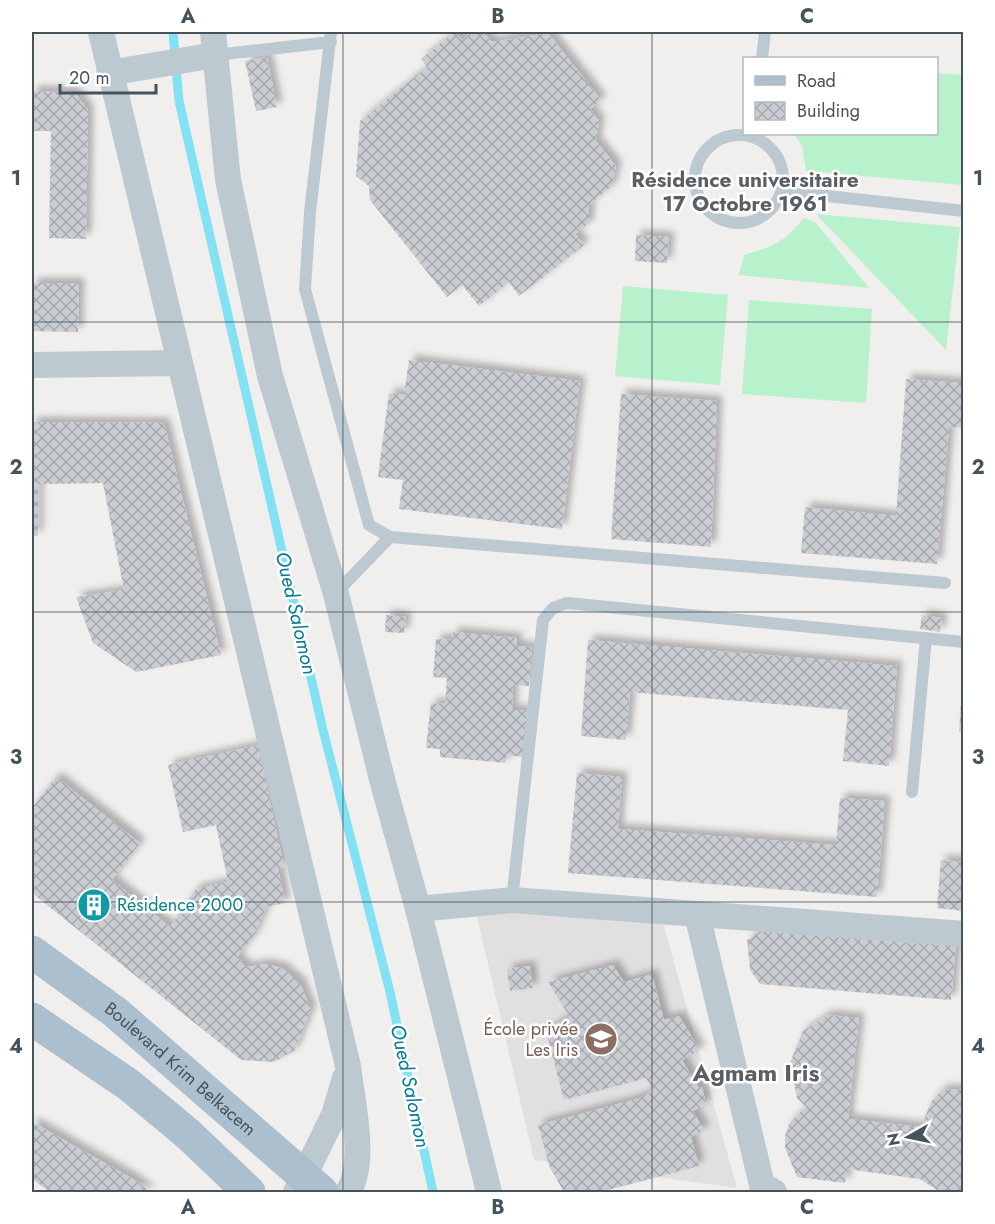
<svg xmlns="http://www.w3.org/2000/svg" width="995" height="1224" font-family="Jost,sans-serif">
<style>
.education{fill:#e2dfe0}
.grass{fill:#b8f2cc}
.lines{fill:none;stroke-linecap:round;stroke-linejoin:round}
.stream{stroke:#82e1f2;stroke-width:9}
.building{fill:url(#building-cross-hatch);filter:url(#shadow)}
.service{stroke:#bdc9d1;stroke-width:12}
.minor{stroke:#bdc9d1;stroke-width:26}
.primary{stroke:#abbfcf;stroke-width:33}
.grid{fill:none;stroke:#45535d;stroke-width:1.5;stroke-opacity:0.55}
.labels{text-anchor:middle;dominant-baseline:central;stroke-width:5;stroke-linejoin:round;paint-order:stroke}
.culture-label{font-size:18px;fill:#0d838f;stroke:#fff;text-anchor:start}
.education-label{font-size:18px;fill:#785e54;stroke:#fff;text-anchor:end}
.street-label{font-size:18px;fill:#45535d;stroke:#fff}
.water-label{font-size:20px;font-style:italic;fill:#047c93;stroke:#fff}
.quarter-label{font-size:21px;font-weight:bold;fill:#5a5f64;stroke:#fff}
.district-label{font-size:24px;font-weight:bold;fill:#5a5f64;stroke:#fff}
.neatline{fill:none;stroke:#45535d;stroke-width:2}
.grid-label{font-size:20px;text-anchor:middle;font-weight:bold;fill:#45535d}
</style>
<defs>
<pattern id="building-cross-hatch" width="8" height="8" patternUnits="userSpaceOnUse" patternTransform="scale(1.5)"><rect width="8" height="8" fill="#caced3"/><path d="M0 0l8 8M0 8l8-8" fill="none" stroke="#a6aaae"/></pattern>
<filter id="shadow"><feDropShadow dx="5.5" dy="-5.5" stdDeviation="3" flood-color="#0004"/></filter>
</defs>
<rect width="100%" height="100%" fill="#f1eeee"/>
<path class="education" d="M475,908L662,919L737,1188L534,1160Z"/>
<path class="grass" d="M937,73L963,75V185L806,171L802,145L793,134H936Z
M816,214L960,227L946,350Z
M804,218L816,223L869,288L739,275L744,255C771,247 786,242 804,218Z
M623,286L728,295L720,385L615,376Z
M749,300L872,309L866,403L742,394Z"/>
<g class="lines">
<path class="stream" d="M173,32L179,101L323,730L390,992L433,1192"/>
</g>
<path class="building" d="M455,32L462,40L472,32H483L492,42L548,33L601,100L590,109L599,121L596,141L616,166L612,186L589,205V223L575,234L584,245L519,296L509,282L479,306L462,285L447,297L370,200L369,186L356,176L360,121L427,67L421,59Z
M267,57L277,107L256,111L245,61Z
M32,91L74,92L88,110L86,239L49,238L51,131H32Z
M636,235L669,237L667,263L635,261Z
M32,283H79L78,332L32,331Z
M409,360L580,381L562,529L399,509L403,480L378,477L389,393L404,395Z
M906,379L964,383V428L949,427L937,564L801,553L805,507L896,516Z
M621,394L717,401L711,547L611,539Z
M32,422L164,423L221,655L136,672L93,643L76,597L124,590L103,483L38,484V536H32Z
M386,615L406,617L404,633L385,632Z
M922,615L942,618L940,632L920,629Z
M453,632L517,638L516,646L532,647L529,686L513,685L512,710L527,711L523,757L506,755V763L440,757V749L426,748L431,703L445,704L447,678L433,677L436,639L452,640Z
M588,640L897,666L889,766L843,761L848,710L630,692L626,740L581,736Z
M962,687H964V731H959Z
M258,745L284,867L278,868L285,903L266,907L255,934L237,957L246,967L266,964L282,968L300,983L311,1010L294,1051L274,1062L241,1060L32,893V808L56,777L140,843L112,880L170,927L196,889L228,882L216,825L183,832L168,765Z
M577,773L622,777L618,829L836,845L840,798L885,801L877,897L568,873Z
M941,860L964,862V911L937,908Z
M765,928L956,944L951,1000L760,984L750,970L747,940Z
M613,965L624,982L652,974L664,1020L679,1016L700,1050L682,1060L699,1088L702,1087L706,1104L693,1111L704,1130L691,1137L699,1166L600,1192H564L550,1168L538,1125L640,1098L653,1090L646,1078L564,1100L546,1031L569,1016L548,982Z
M530,966L533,988L510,991L507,969Z
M828,1015L859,1018L848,1119L921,1127L931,1102L942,1090L964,1089V1192H940L920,1179L847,1169L845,1183L797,1177L785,1148V1136L790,1122L806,1107L797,1098L790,1063L803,1031Z
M32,1122L133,1179L151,1192H50L32,1179Z"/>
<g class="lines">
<path class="service" d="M331,32L310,212L305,289L369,525L390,537L945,583
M215,55L331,42
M762,58L765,32
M695 179a44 44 0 1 1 88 0a44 44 0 1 1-88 0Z
M782,191L964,211
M336,593L390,537
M912,792L926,638
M512,900L543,620L553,608L567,603L964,642"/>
<path class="minor" d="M101,32L348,1066C352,1101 367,1163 348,1192
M213,32L228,180L270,376L336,594L383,783L418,909L489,1192
M109,73L215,55
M32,365L179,363
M418,909L512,900L964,934
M697,914L762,1185L774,1192
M296,1192L334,1115L345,1078"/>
<g class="primary">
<path id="s1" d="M32,952L115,1012L322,1192"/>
<path d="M32,1019L129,1085L188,1134L249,1192"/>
</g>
</g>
<path class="grid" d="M343,32V1192M652,32V1192M32,322H964M32,612H964M32,902H964"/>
<defs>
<symbol id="building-disc" viewBox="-11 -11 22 22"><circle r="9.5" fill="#0f9aa8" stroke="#fff"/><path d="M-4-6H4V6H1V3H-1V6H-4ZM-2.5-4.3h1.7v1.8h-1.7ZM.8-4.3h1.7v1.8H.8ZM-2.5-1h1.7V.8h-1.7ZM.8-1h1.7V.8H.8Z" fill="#fff"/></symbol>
<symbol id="school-disc" viewBox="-11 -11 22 22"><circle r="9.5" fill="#8d6e63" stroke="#fff"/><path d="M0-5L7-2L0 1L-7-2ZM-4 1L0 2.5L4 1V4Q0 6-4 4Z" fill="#fff"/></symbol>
</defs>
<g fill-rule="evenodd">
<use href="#building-disc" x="75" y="886" width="38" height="38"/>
<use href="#school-disc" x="582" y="1020" width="38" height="38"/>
</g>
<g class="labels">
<g class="culture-label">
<text x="117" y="905">Résidence 2000</text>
</g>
<g class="education-label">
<text x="578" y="1029">École privée<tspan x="578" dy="21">Les Iris</tspan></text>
</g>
<g class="street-label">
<text stroke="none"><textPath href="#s1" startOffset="189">Boulevard Krim Belkacem</textPath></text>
</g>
<g class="water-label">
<text transform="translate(296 613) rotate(77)">Oued Salomon</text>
<text transform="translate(410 1086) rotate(78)">Oued Salomon</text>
</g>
<g class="quarter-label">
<text x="745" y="180">Résidence universitaire<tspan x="745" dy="24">17 Octobre 1961</tspan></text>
</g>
<g class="district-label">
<text x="756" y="1072">Agmam Iris</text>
</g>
</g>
<rect width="995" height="1224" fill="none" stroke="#ffffff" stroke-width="66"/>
<rect x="743" y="57" width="195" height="78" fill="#ffffff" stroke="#b5babe" stroke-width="1.5"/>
<rect x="755" y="76" width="30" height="9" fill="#abbfcf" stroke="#b5babe" stroke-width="1.5"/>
<text x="797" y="87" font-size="18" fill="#45535d">Road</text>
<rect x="755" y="102" width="30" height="18" fill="url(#building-cross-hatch)" stroke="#b5babe" stroke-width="1.5"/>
<text x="797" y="117" font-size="18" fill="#45535d">Building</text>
<g transform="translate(908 1137) rotate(261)" stroke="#ffffff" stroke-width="4.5" paint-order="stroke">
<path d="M0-4.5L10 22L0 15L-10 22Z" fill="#45535d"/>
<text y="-9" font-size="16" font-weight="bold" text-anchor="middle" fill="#45535d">N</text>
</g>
<path d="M60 84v9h96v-9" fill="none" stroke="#45535d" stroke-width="3"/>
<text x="69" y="84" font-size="18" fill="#45535d" stroke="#ffffff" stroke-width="4.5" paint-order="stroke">20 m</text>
<rect x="33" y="33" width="929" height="1158" class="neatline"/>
<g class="grid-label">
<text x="188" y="23">A</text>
<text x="498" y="23">B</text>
<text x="807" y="23">C</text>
<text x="16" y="185">1</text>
<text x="978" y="185">1</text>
<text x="16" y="474">2</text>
<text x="978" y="474">2</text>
<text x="16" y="764">3</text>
<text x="978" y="764">3</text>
<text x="16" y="1053">4</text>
<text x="978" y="1053">4</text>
<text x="188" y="1214">A</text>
<text x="498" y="1214">B</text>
<text x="807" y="1214">C</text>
</g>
</svg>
